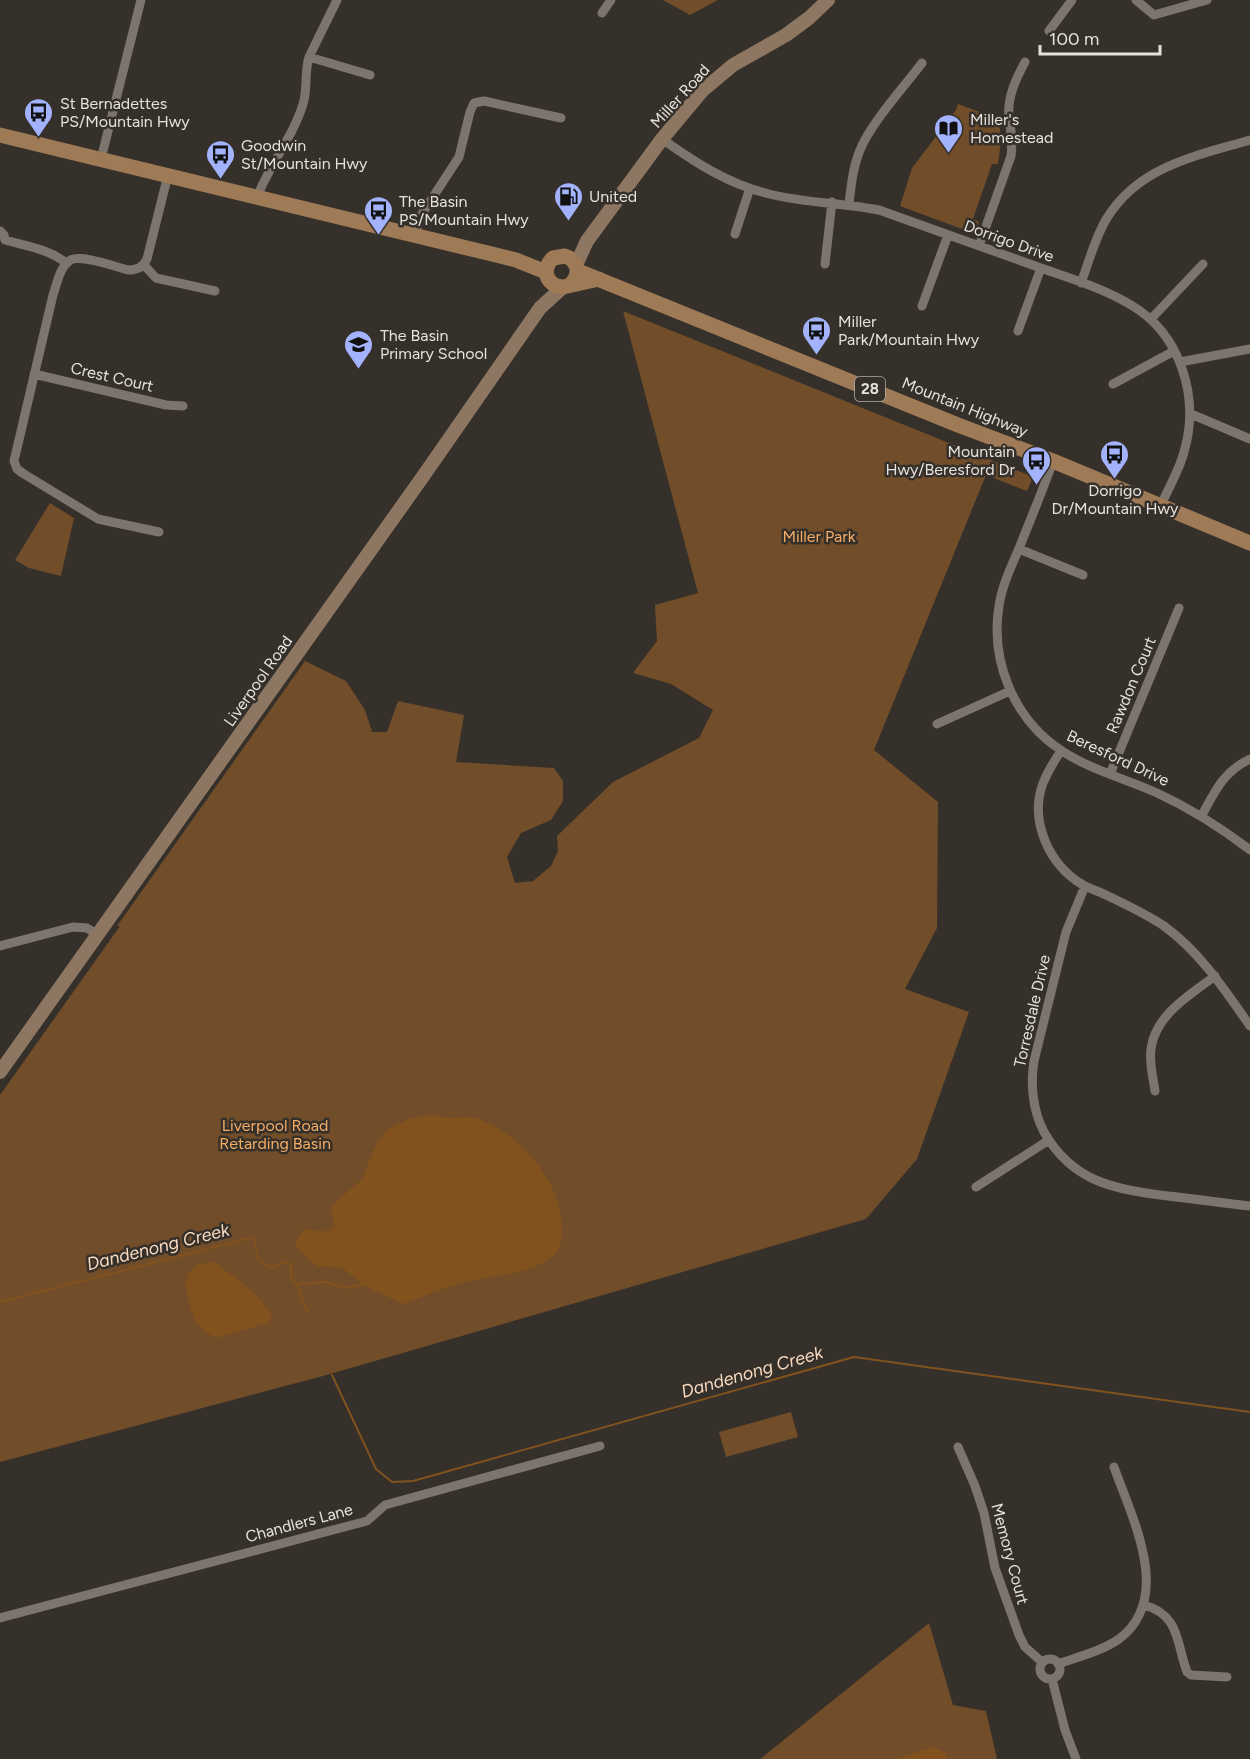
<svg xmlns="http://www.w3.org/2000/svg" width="1250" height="1759" font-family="Figtree,sans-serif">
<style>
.green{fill:#714d29}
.water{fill:#82521e}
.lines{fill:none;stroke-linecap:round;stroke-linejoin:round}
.stream{stroke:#82521e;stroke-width:2}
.street{stroke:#7c756e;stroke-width:9}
.secondary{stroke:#8d7762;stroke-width:14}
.primary{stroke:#9e7a56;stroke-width:15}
.labels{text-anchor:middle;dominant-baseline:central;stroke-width:5;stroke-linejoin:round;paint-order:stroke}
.shield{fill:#36302a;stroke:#b0aca7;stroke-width:1.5}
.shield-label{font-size:15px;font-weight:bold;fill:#e5e1dd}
.street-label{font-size:16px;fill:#e5e1dd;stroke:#36302a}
.poi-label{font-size:16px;fill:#e5e1dd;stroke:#36302a;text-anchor:start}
.park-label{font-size:16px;fill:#f5ad66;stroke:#36302a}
.water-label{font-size:18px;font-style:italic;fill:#f7dabf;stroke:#36302a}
</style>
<rect width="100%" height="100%" fill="#36302a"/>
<path class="green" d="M663,0H718L690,15Z
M958,104L999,119L1001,140L998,164H992L973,219L979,222L976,228L970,232L900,206L912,168L956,110Z
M623,311L1033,477L1027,491L986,475L874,750L938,802L937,928L905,989L969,1012L917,1159L866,1219L323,1376L0,1462V1095L120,926H117L305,661L346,681L365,710L372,732H387L398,701L464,715L456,762L554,768L563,781V801L551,820L521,833L507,857L515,883L533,881L551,866L558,851L557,836L613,782L699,738L713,710L671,684L633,673L657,641L655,605L698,593Z
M50,503L74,518L61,576L29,568L15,560Z
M791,1412L798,1437L726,1457L719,1432Z
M929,1623L953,1705L986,1711L997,1759H760Z"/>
<path class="water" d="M429,1115C437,1115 444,1118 452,1118C459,1118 468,1116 475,1118C481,1119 489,1124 495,1127C530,1145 563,1190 562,1230C562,1238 561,1249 554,1255C530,1275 502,1274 473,1280C449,1286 426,1295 404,1304L364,1286L343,1268L317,1266L297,1248L296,1241L304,1229C314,1230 327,1235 335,1226L331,1211L333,1205L362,1179L377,1142L387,1129L412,1118Z
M214,1262C236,1278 258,1292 272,1316L270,1322L216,1338L204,1331L196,1322L190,1307L185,1285L189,1273L198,1264Z
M932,1747L946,1753L948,1759H897Z"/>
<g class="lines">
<path class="stream" d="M296,1284L326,1282L345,1288L362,1285
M0,1302L250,1238L254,1239C259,1256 252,1261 272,1267L285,1262L291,1264V1278L296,1284L307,1311
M332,1375L376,1469L392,1482L413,1481L854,1357L1250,1412"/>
<path class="street" d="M1136,0L1154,15L1207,0
M602,13L611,0
M1049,31L1072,0
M309,57L370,75
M662,139C696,163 728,184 769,194C805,203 842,203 879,210C932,229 985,248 1038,267C1069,278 1103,288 1131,305C1181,334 1200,398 1184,452C1179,471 1168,489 1160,507
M101,159L141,0
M257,197C270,164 293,137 303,104C308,89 304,73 309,57L337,0
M849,204C851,186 853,167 860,150C871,123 904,87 922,63
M0,231L4,235L5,240C26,246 49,249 66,263
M735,234L750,188
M415,235L420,217L459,157L470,112L474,103L484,101L561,118
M979,246L1011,156C1013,142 1011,131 1009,117C1007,97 1016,79 1025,62
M825,264L832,202
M144,265L156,278L215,291
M1081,283C1089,262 1095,237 1107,218C1139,166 1196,156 1250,140
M922,306L948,235
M1151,319L1203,264
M1018,331L1041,268
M1180,362L1250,349
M34,374L166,405L183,406
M1113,384L1174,351
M1191,414L1250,439
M1053,461C1043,490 1031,518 1020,546C1012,565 1002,585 999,606C990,661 1014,720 1062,751C1091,770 1126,779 1157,793C1192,809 1220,827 1250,850
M159,532L98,519L24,474L17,469L14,461L53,295C57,284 59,269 69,261C79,253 116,267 128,270C138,270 143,267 147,259L168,175
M1019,549L1083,575
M937,724L1010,691
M1061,751C1054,761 1048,771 1043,783C1029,821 1049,865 1083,885C1091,889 1100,892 1108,896C1127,905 1146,914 1164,926C1200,952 1225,990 1250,1026
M1110,774L1179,608
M1202,815C1215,791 1224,771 1250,759
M1085,886L1066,932L1034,1061C1030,1085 1033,1111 1044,1132C1073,1183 1115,1189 1168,1196C1195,1199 1223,1203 1250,1206
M0,946L73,927L87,928L98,935
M1155,1091C1153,1077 1149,1063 1151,1049C1155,1015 1190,995 1215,976
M976,1187L1049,1140
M958,1447L975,1486L984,1513L995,1568L1019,1635L1025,1647L1042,1662
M1144,1605C1180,1615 1176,1642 1187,1672L1191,1675L1227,1677
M0,1618L367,1521L385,1505L600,1446
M1040 1669a10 10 0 1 1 20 0a10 10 0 1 1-20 0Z
M1058,1664C1077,1657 1102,1651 1119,1639C1174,1598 1132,1518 1114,1467
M1052,1679L1065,1730L1076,1759"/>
<path class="secondary" d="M576,265L587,241L662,139L702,91L733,65L786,35L809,18L828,0
M0,1072L424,475L540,308L563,287"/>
<path class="primary" d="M0,135L496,255L516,260L546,272
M578,271L958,425L1053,461L1250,543
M570,285C581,275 579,261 565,256L553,258C541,269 546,286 563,287L599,279"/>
</g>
<defs>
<symbol id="bus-pin" viewBox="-11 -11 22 30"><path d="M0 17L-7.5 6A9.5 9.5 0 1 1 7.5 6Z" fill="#a2b2fd" stroke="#36302a"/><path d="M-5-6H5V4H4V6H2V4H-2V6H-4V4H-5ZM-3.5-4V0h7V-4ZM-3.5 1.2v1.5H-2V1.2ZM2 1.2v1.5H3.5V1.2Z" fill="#111"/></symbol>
<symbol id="library-pin" viewBox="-11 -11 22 30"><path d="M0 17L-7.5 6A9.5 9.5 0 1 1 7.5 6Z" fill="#a2b2fd" stroke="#36302a"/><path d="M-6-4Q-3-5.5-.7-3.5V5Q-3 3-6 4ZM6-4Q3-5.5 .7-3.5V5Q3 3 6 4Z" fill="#111"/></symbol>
<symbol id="fuel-pin" viewBox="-11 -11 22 30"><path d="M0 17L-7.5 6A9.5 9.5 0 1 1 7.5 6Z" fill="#a2b2fd" stroke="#36302a"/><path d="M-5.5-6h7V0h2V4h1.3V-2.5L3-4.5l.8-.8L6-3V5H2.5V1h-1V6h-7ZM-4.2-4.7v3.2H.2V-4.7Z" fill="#111"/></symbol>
<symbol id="school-pin" viewBox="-11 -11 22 30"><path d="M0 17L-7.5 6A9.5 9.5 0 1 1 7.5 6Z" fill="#a2b2fd" stroke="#36302a"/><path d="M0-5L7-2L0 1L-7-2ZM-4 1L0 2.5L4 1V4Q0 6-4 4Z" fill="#111"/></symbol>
</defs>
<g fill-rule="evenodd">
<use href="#bus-pin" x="22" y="96" width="33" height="45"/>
<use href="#library-pin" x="932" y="112" width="33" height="45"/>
<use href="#bus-pin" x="204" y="138" width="33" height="45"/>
<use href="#fuel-pin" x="552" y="180" width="33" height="45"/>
<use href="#bus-pin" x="362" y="194" width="33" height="45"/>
<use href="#bus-pin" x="800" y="314" width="33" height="45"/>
<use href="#school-pin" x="342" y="328" width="33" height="45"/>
<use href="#bus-pin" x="1098" y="438" width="33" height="45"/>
<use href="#bus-pin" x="1020" y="444" width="33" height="45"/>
</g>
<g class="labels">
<rect class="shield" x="855" y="377" width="30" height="24" rx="4.5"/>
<g class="shield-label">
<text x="870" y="389">28</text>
</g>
<g class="street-label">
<text transform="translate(680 96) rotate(-48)">Miller Road</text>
<text transform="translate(1009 241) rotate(20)">Dorrigo Drive</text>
<text transform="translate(112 377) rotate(13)">Crest Court</text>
<text transform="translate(965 407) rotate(22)">Mountain Highway</text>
<text transform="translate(258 681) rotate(-55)">Liverpool Road</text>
<text transform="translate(1131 685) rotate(-67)">Rawdon Court</text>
<text transform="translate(1118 758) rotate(25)">Beresford Drive</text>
<text transform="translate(1032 1011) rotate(-77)">Torresdale Drive</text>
<text transform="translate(299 1523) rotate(-15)">Chandlers Lane</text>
<text transform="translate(1010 1554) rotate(75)">Memory Court</text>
</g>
<g class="poi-label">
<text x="60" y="103">St Bernadettes<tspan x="60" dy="18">PS/Mountain Hwy</tspan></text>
<text x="970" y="119">Miller's<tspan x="970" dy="18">Homestead</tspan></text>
<text x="241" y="145">Goodwin<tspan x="241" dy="18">St/Mountain Hwy</tspan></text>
<text x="589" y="196">United</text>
<text x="399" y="201">The Basin<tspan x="399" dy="18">PS/Mountain Hwy</tspan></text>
<text x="838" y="321">Miller<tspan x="838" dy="18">Park/Mountain Hwy</tspan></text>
<text x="380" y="335">The Basin<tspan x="380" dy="18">Primary School</tspan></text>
<text x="1015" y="451" text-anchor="end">Mountain<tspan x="1015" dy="18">Hwy/Beresford Dr</tspan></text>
<text x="1115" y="490" text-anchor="middle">Dorrigo<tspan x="1115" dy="18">Dr/Mountain Hwy</tspan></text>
</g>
<g class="park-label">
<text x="819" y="536">Miller Park</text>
<text x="275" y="1125">Liverpool Road<tspan x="275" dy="18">Retarding Basin</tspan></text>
</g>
<g class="water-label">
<text transform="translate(158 1247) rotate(-14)">Dandenong Creek</text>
<text transform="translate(752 1372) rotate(-16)">Dandenong Creek</text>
</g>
</g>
<path d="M1040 45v9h120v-9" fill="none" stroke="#e5e1dd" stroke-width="3"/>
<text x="1049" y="45" font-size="18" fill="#e5e1dd" stroke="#36302a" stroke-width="4.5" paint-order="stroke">100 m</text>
</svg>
